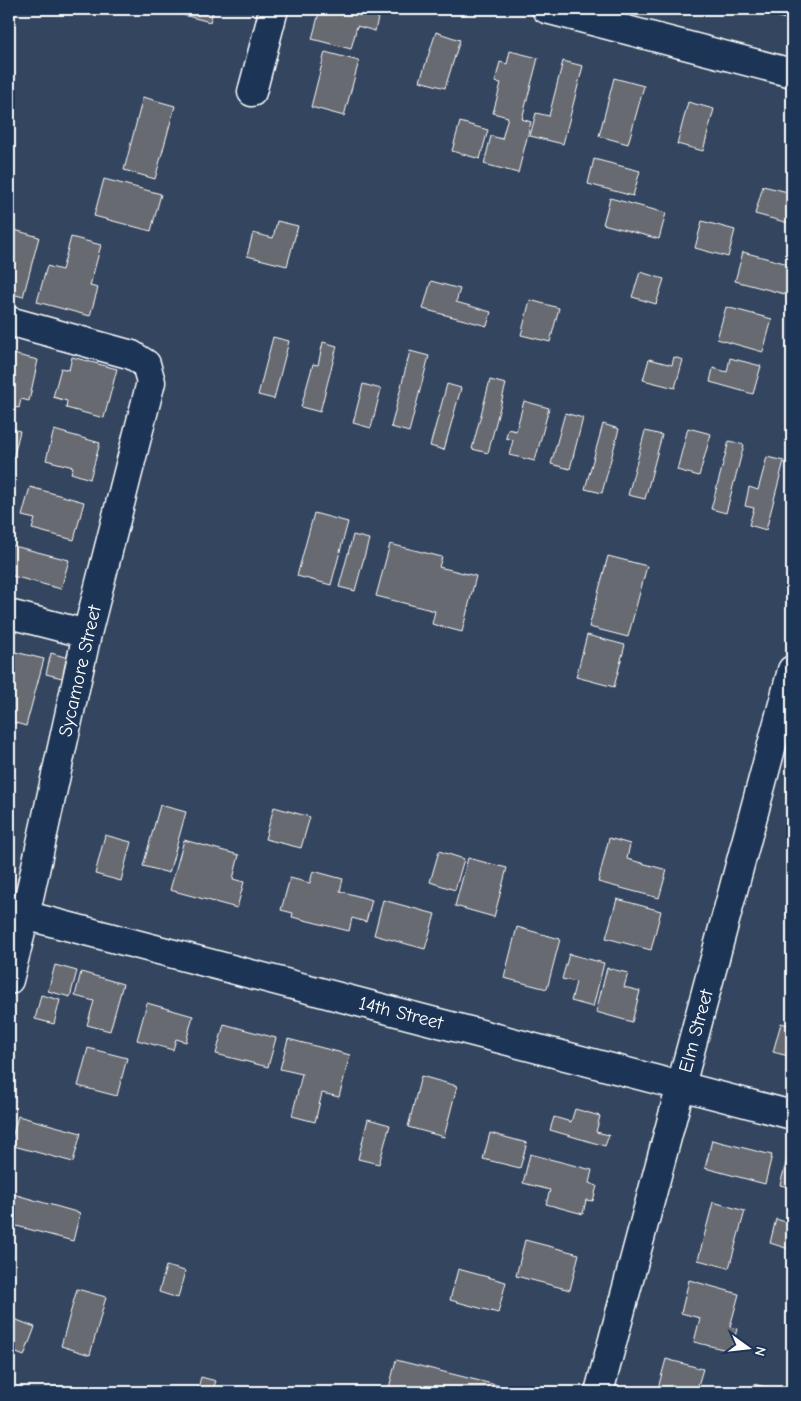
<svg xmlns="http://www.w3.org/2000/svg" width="801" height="1401" font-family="'Comic Neue',sans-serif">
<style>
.building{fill:#676b71;stroke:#fff}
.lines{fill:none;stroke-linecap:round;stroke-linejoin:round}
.minor-casing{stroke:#fff;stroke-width:31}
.major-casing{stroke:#fff;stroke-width:31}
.minor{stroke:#1d3557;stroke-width:28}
.major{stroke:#1d3557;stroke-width:28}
.labels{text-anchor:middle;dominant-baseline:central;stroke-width:4;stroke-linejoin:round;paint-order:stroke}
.street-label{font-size:19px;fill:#fff;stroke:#1d3557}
</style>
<rect width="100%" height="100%" fill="#33455f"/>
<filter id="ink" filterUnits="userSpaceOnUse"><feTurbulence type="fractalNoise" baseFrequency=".02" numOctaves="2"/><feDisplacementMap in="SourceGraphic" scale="10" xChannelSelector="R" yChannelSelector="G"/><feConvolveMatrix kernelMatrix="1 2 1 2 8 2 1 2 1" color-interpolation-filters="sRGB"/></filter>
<g filter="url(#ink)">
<path class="building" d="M161,9H214L210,22Z
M320,9H380L375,31L357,26L351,49L312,39Z
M769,9H792V21L768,14Z
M436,32L460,40L445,88L420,81Z
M510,51L538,58L522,119L531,122L518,173L484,164L491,136L502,139L508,117L493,113L501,83L495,82L500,62L507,64Z
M325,52L359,61L344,116L311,107Z
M563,61L583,66L563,144L530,136L536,113L549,116Z
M614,78L644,86L628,144L599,136Z
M143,97L175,106L155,179L124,170Z
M688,102L714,109L703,151L677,144Z
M460,122L488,130L480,159L452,151Z
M594,159L640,171L633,196L588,184Z
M104,179L161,194L151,231L94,216Z
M763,186L792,193V224L755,214Z
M610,198L666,213L659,239L603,224Z
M277,221L298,226L287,266L247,256L253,233L273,238Z
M702,221L735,230L728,257L695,248Z
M11,229L39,237L23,297L9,293V238Z
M71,237L101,245L90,286L98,288L90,316L37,302L47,266L62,270Z
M743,252L792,265V296L735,281Z
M640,272L664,279L656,304L632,297Z
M431,281L460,289L456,302L491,312L487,326L423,309Z
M530,300L559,308L550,342L521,335Z
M726,307L772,319L763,352L717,339Z
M273,337L289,341L274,399L258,395Z
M323,342L337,346L320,412L301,407L313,364L318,365Z
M410,351L429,356L409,432L391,427Z
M9,353L38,360L29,401L21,399L19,408L9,406Z
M72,357L117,369L104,418L66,408L67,401L53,397L61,368L69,370Z
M674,357L683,360L675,388L643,380L649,359L672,365Z
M730,358L761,366L753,394L710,382L713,368L727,372Z
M490,380L506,384L488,453L472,449Z
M363,384L381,389L371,428L353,423Z
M447,384L461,388L444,450L430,446Z
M524,401L549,408L535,461L509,455L513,440L506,438L508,429L516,431Z
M565,413L583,418L570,469L551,464Z
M603,424L619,429L602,493L585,489Z
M9,428L20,431L11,467L9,466Z
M688,428L711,434L699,476L677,470Z
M54,430L100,443L90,479L71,473L73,467L46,460Z
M645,431L662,435L645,499L628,495Z
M729,441L744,445L726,513L711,509Z
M767,457L784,461L766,530L749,525L754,508L745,506L749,487L758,490Z
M30,487L84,502L74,540L32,529L35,519L22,516Z
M314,513L348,522L331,585L297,576Z
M353,535L369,539L355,591L339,587Z
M390,544L442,557L439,567L476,576L462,632L432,624L435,611L376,596Z
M10,545L69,560L61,589L9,575Z
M608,556L647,566L628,637L589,627Z
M587,635L625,645L614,687L576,677Z
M15,652L44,659L26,726L9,721V676Z
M51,653L72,659L66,679L46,674Z
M160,805L186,812L169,873L143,866Z
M274,807L310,817L301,848L265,839Z
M105,835L131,842L121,881L95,874Z
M609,838L630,844L627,859L667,870L659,898L598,882Z
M184,840L239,855L233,879L244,882L237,908L170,890Z
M439,851L464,859L455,890L430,882Z
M468,858L507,868L494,917L455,906Z
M313,871L343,879L340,891L372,900L366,922L352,918L349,931L292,917L293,913L281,910L290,878L310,883Z
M617,899L661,911L651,950L606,938Z
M383,900L435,914L425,949L374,935Z
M517,927L560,939L547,989L504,978Z
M569,954L604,963L593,1007L571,1001L576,982L562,979Z
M55,965L77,971L70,997L48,991Z
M607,968L628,973L624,987L640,991L632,1022L596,1012Z
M81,972L123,984L110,1031L87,1025L94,1001L75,996Z
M41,995L60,1000L54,1024L35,1019Z
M147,1003L193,1016L186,1042L176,1039L173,1050L137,1040Z
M781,1023L792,1026V1057L773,1052Z
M224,1024L276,1038L268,1067L216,1054Z
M288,1039L350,1055L339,1097L322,1093L315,1122L292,1116L302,1074L280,1069Z
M88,1048L127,1058L117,1096L78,1086Z
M421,1076L457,1086L444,1137L408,1127Z
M575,1109L600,1116L596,1132L609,1135L605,1146L550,1130L554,1117L571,1122Z
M18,1116L81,1133L73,1162L10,1145Z
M368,1119L390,1125L379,1164L358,1159Z
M490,1133L527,1143L520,1168L483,1159Z
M712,1140L772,1155L765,1184L705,1168Z
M789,1152L792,1153V1188L780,1185Z
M530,1154L592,1170L589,1183L597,1186L593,1201L586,1200L583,1214L546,1204L550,1190L523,1183Z
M13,1194L80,1213L73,1241L9,1224V1209Z
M713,1202L745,1211L729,1268L698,1260Z
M776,1219L792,1224V1237L789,1249L770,1243Z
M525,1240L579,1254L570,1290L516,1276Z
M166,1266L185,1271L178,1298L159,1292Z
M458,1269L506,1282L498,1313L450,1300Z
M689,1280L739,1294L730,1327L737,1329L731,1351L694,1342L700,1318L681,1313Z
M77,1289L106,1297L90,1355L61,1346Z
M9,1317L35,1327L24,1356L9,1350Z
M666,1359L703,1369L696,1392H657Z
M396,1360L516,1390V1392H388Z
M201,1377L216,1381L212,1392H197Z
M754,1384L776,1390L775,1392H752Z"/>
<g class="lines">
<defs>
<path id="minor" d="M546,9L792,73
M252,92L274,9
M9,321L132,355L146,364L151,382L87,634L25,916L9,980
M9,614L87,634
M9,911L792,1115"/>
<path id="major" d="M599,1392L792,670"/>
</defs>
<use href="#minor" class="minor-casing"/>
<use href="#major" class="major-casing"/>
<use href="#minor" class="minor"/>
<use href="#major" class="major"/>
</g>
</g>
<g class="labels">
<g class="street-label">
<text transform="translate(80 671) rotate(-77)">Sycamore Street</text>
<text transform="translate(401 1013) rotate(14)">14th Street</text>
<text transform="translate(696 1031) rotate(-75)">Elm Street</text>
</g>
</g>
<rect width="801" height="1401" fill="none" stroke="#1d3557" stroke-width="30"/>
<rect x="15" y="15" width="771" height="1371" fill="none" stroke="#fff" stroke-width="2" filter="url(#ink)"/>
<g transform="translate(748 1348) rotate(105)" stroke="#1d3557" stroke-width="4" paint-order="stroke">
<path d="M0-4L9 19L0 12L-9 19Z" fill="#ffffff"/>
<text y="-8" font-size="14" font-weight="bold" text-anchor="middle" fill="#ffffff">N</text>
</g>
</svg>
